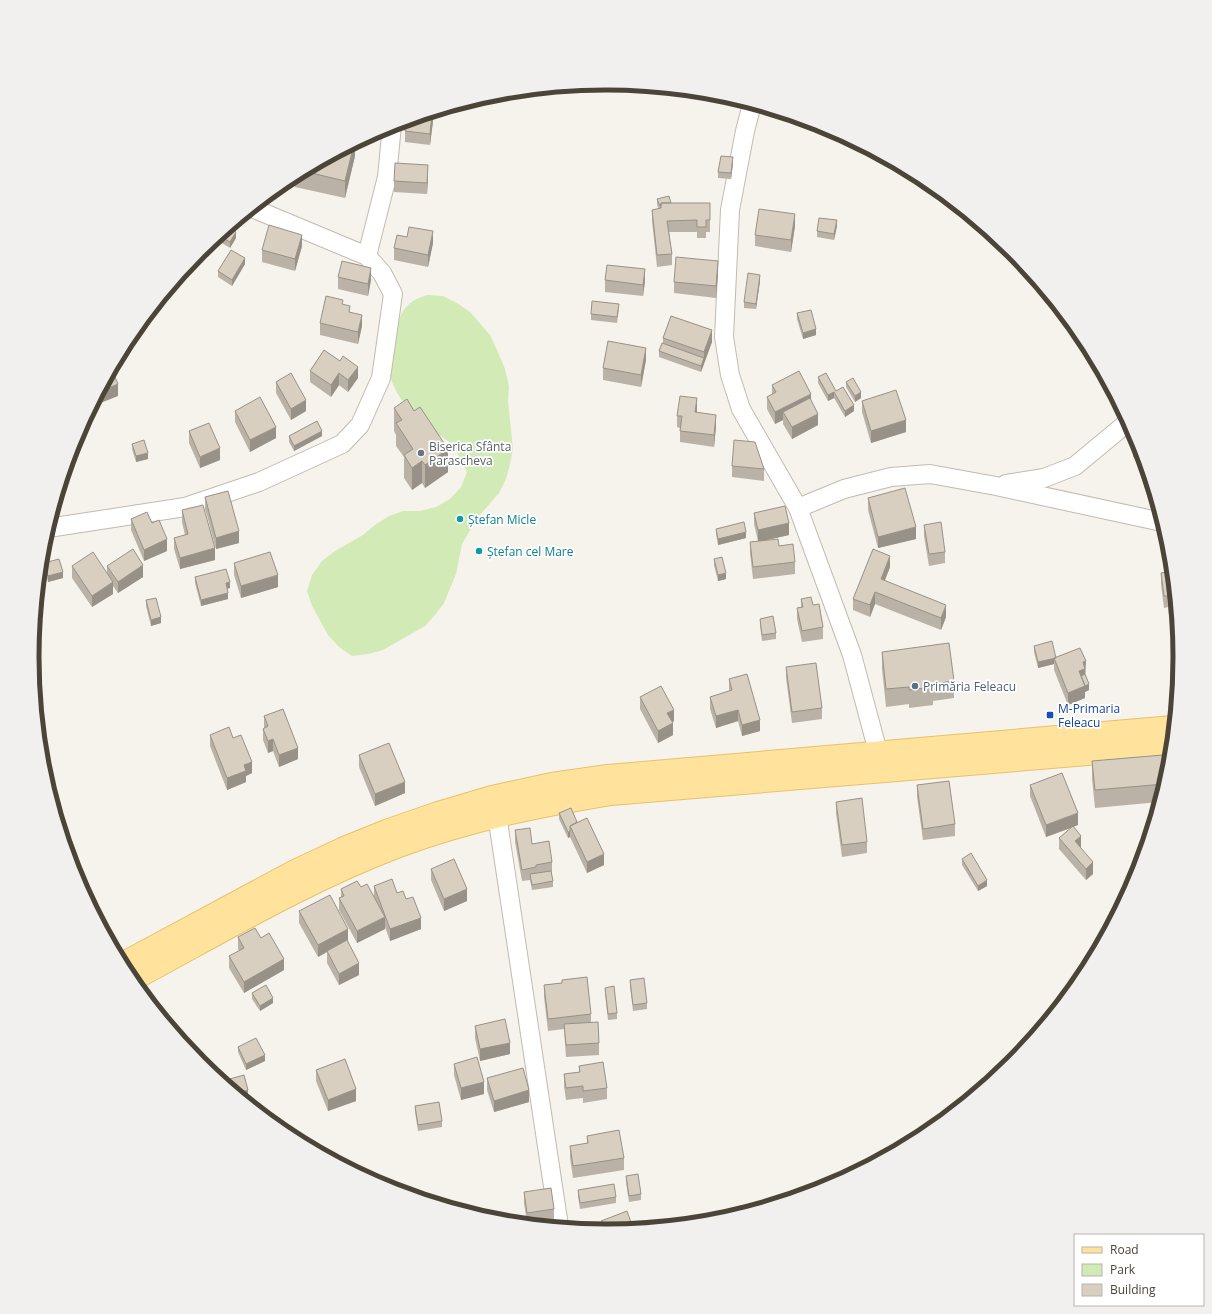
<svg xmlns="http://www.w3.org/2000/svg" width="1212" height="1314" font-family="'Open Sans',sans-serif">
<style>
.green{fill:#d2eab5}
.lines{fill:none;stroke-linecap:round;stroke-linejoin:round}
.minor-casing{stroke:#c2bbae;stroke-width:20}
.primary-casing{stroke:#e6c16a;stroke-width:24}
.minor{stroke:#fff;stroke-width:18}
.primary{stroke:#ffe39c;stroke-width:22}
.wall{fill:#bab2a6}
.shaded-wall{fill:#979187}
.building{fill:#d8cfc1;stroke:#979187}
.worship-dot{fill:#6b7280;stroke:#fff;stroke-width:1.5}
.culture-dot{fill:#0f9aa8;stroke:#fff;stroke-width:1.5}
.service-dot{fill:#5c6f8a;stroke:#fff;stroke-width:1.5}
.transit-dot{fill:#1a4fb4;stroke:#fff;stroke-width:1.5}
.labels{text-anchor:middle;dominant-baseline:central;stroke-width:3.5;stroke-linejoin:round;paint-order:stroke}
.worship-label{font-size:12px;fill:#5b616d;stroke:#fff;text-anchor:start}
.culture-label{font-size:12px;fill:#0d838f;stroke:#fff;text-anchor:start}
.service-label{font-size:12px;fill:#4e5e75;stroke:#fff;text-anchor:start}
.transit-label{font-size:12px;fill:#164399;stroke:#fff;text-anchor:start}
.rim{fill:none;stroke:#4b4439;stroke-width:5}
</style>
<rect width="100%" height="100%" fill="#f6f3ec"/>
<path class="green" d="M427,295L443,296L457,303L470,312L490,335L497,350L505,369L509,386L508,401L513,449L510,464L506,479L499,493L478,517L462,544L456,574L444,603L435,615L425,626L383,650L368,654L352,656L339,647L328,635L312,606L307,591L312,575L322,561L335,551L363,535L375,525L389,516L403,511H420L436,507L450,499L461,487L467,472C462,463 458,451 450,443C442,436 431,431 423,424C408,410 390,389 389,367C389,356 393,343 396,331C400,311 407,301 427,295Z"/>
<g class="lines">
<defs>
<path id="minor" d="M752,104L745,131L730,210L724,337L730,375L741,409L798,508L852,655L878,752
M252,208L367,256
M1006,484L1044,478L1075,466L1128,422
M798,508L844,489L891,477L930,474L996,486L1162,522
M48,528L185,507L259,482L342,444L360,425L381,378L393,294L382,273L367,256L387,177L392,125
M497,815L559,1226"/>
<path id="primary" d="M122,964L295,871L342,849L389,830L438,813L492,797L552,784L608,776L1173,727
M132,980C220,933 306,881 399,846C468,820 539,806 611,794L1171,747"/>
</defs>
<use href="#minor" class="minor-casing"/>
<use href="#primary" class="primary-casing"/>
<use href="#minor" class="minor"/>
<use href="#primary" class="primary"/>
</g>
<path class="wall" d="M433,113V121L430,145L405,142V131Z
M355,144V156L345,198L295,187V176Z
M733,163L731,179L718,178V172Z
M428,177L427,194L394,192V181Z
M657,199L671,203H710V232H706V238H697V232H669L672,254V265L657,267L652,221V210L659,209L657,205Z
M795,226L791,252L755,246V235Z
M837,226L834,240L817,237V231Z
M229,228L236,238L230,248L215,239Z
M433,243L428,267L394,260V248Z
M302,246L295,271L262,262V250Z
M245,264L232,286L218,277V271Z
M718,273L716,298L674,293V282Z
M338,277L371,280L368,296L338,289Z
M605,280L645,281L643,296L605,292Z
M760,281L756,309L744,308V302Z
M343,304L362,326L358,344L320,335V323Z
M619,309L617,323L591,320V314Z
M797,313L816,335L803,339L797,319Z
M663,338L712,342L701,372L659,357V351L663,343Z
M324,350L358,378L348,392L339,385L331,397L310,382V371Z
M646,360L641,387L603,380V368Z
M818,377L836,391L854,411L845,417L834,398L828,401L818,383Z
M276,382L306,411L291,420L276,393Z
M846,382L861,398L855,402L846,387Z
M772,385L811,400L818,425L792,439L783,424V420L775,424L767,409V397L772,394Z
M862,401L906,432L871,443L862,412Z
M394,408L448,472L425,488L422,483L412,490L404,478V457L396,446V435L394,431Z
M697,410V412L716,426L714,447L680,442V428L677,427V416Z
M235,411L276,438L250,452L235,422Z
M189,431L220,460L200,468L189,443Z
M289,436H322L294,451L289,442Z
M1136,438L1143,459L1133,457V445Z
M132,444L148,459L136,462L132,449Z
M732,466L764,469V481L732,477Z
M205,497L239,543L216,549L205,508Z
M868,498L916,539L878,548L868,510Z
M182,510L215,560L180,569L174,549V538L185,535L182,522Z
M754,513L789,535L767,540L779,546L795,562V574L753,579L750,553V542L758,541L754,524Z
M131,519L152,523L167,551L144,561L131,530Z
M924,525L945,552V563L929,566L924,536Z
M716,529L746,538L718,545L716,534Z
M714,559L726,579L718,581L714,565Z
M44,563L63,578L48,582L44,568Z
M234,563L278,587L241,598L234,575Z
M72,566L107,574V566L143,577L118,593L113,586V594L92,607L72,578Z
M890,567L885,580L946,617L941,630L875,604L870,617L853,610V599Z
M1172,571L1180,657L1178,678L1174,656V653H1173L1168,607L1164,608L1161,584V573Z
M195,577L230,588H227L228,599L201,606L195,583Z
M801,599L813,605L823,627V639L802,642L797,619V608L801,607Z
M146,600L161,623L151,626L146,606Z
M760,619L776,633V639L762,641L760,625Z
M1034,646L1086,673H1085V674L1089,690L1085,692V698L1068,705L1054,670V664L1038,668L1034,652Z
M882,652L954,681V698L933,701V705L909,708V704L886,707L882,669Z
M786,667L822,708V719L792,723L786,678Z
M729,679L760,731L742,736L738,721L716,728L710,709V697L729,691Z
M640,697L674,721L672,722L673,735L658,743L640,709Z
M264,716L298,759L279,767L273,751L268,753L263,740V729L264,728Z
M210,735L233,738L252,773L246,776V782L227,790L210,746Z
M359,755L405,793L375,806L359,767Z
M1092,761L1165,782L1159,802L1095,808L1092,779Z
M917,785L955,824V836L923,840L917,797Z
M1030,785L1078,825L1073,827L1081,847L1080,848L1093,874L1086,880L1059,849V838L1071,828L1046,837L1030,796Z
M836,802L867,842V853L842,857L836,813Z
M559,813L577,822L604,865L587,873L570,837L568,838L559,819Z
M515,830L532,844L552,862V873L551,874L553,881V887L532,890L530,880L522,881L515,842Z
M962,859L987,886L978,891L962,865Z
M431,869L467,901L444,911L431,880Z
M374,886L397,893L406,899L421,929L390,941L385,927V929L357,943L339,910V898L341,897V889L361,887L374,896Z
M299,911L348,940L347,941L359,975L339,985L327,963V952L318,957L299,923Z
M238,937L261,938L284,970L244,993L229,968V956L239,951L238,949Z
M562,980L591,1014V1023L599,1043V1055L566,1057L564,1029L548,1031L544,997V985L562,983Z
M630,980L647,1003V1009L633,1011L630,986Z
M605,988L617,1013V1019L608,1020L605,993Z
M252,993L273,1003L260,1011L252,999Z
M475,1026L510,1054L480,1061L475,1038Z
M238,1047L265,1061L246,1070L238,1052Z
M454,1064L484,1094L461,1100L454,1075Z
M579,1066L607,1088V1099L583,1103V1098L566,1100L564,1086V1074L579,1072Z
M316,1070L356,1101L328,1111L316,1081Z
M487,1078L529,1102L494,1112L487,1090Z
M415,1106L442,1121V1127L418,1131L415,1112Z
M587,1136L624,1158V1170L573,1178L570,1158V1146L587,1144Z
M626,1176L641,1194V1200L629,1202L626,1182Z
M578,1190L616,1197V1203L580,1209L578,1196Z
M524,1192L554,1209V1221L532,1224L527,1223L524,1203Z
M601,1221L633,1228L601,1230Z"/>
<path class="shaded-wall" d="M432,113L433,121L430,145V134Z
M354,144H355V156L345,198V181Z
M733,157V163L731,179V173Z
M428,165V177L427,194V183Z
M795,214V226L791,252V240Z
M837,220V226L834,240V234Z
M433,231V243L428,267V255Z
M236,232V238L230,248V242Z
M302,235V246L295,271V259Z
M245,258V264L232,286V280Z
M718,261V273L716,298V286Z
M371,268V280L368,296V284Z
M645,269V281L643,296V285Z
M760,275V281L756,309V304Z
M362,315V326L358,344V332Z
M816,329V335L803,339V333Z
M712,330V342L701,372V366L704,358V352Z
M646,348V360L641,387V375Z
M358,367V378L348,392V380Z
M339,373V385L331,397V385Z
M118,384V396L93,406L101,391Z
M834,392V398L828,401V395Z
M861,392V398L855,402V396Z
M811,394V405L783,412V420L775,424V412Z
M697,398V410L695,424V412Z
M306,400V411L291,420V409Z
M854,405V411L845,417V411Z
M818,414V425L792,439V427Z
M716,415V426L714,447V435Z
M906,420V432L871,443V431Z
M276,427V438L250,452V440Z
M322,431V436L294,451V446Z
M220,448V460L200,468V457Z
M448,449V472L425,488V465Z
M148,453V459L136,462V456Z
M422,461V483L412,490V468Z
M789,523V535L758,542V530Z
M916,527V539L878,548V537Z
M239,531V543L216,549V538Z
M746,532V538L718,545V539Z
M167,539V551L144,561V550Z
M215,548V560L180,569V558Z
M890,556V567L881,590V579Z
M143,565V577L118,593V582Z
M63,572V578L48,582V576Z
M726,573V579L718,581V575Z
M278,575V587L241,598V586Z
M113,582V594L92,607V596Z
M230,582V588L226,589V583Z
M875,592V604L870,617V605Z
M228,593V599L201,606V600Z
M946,605V617L941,630V618Z
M161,617V623L151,626V620Z
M1054,658V664L1038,668V662L1056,658Z
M1086,661L1085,680L1081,682L1079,671L1083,662Z
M1089,684V690L1085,692V698L1068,705V693Z
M674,710V721L667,725V713Z
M738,710V721L716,728V716Z
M760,720V731L742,736V725Z
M673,723V735L658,743V731Z
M273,739V751L268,753V741Z
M298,748V759L279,767V755Z
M252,762V773L246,776V782L227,790V778L244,765Z
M405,782V793L375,806V794Z
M1078,813V825L1046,837V825Z
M568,832H570V837L568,838Z
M1081,836V847L1075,853V841Z
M604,854V865L587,873V862Z
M1093,862V874L1086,880V869Z
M987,880V886L978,891V886Z
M467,889V901L444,911V899Z
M385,917V929L357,943V931Z
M421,918V929L390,941V929Z
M348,929V940L318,957V945Z
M284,959V970L244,993V982Z
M359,963V975L339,985V974Z
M273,998V1003L260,1011V1006Z
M510,1043V1054L480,1061V1049Z
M265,1055V1061L246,1070V1064Z
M484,1082V1094L461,1100V1088Z
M356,1089V1101L328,1111V1100Z
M248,1090V1095L242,1097L237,1093Z
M529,1090V1102L494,1112V1101Z"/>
<path class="building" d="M432,113L430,134L405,131L406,121Z
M354,144L345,181L303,171Z
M721,156L733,157L731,173L718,172Z
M395,163L428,165L427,183L394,181Z
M669,196L671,203H661V206H660L657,199Z
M661,203H710V220H706V227H697V220L667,221L672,254L657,255L652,210L661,208Z
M759,209L795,214L791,240L755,235Z
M819,218L837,220L834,234L817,231Z
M269,225L302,235L295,259L262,250Z
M409,227L433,231L428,255L394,248L397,235L407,237Z
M229,228L236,232L230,242L219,236Z
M231,250L245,258L232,280L218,271Z
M676,257L718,261L716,286L674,282Z
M342,261L371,268L368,284L338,277Z
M607,265L645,269L643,285L605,280Z
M748,273L760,275L756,304L744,302Z
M326,296L343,300L342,304L350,306L349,312L362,315L358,332L320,323Z
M592,301L619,304L617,317L591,314Z
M811,310L816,329L803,333L797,313Z
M671,316L712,330L704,352L663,338Z
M608,341L646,348L641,375L603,368Z
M662,343L704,358L701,366L659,351Z
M324,350L340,361L343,356L358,367L348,380L339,373L331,385L310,371Z
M112,370L118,384L101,391Z
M799,371L811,394L775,412L767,397L776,392L772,385Z
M291,373L306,400L291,409L276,382Z
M826,373L836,391L843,387L854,405L845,411L834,392L828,395L818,377Z
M853,378L861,392L855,396L846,382Z
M896,390L906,420L871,431L862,401Z
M680,396L697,398L695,412L716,415L714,435L680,431L682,416H677Z
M260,397L276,427L250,440L235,411Z
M810,398L818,414L792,427L783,412Z
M407,399L414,411L420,407L448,449L425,465L422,461L412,468L404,455L413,449L396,423L402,420L394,408Z
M317,421L322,431L294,446L289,436Z
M209,423L220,448L200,457L189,431Z
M1135,435L1139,447L1133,445Z
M144,440L148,453L136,456L132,444Z
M734,440L755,442L764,469L732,466Z
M905,488L916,527L878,537L868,498Z
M228,491L239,531L216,538L205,497Z
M203,505L215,548L180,558L174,538L188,534L182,510Z
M785,506L789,523L758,530L754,513Z
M147,512L152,523L159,520L167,539L144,550L131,519Z
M744,522L746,532L718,539L716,529Z
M941,522L945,552L929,554L924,525Z
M778,539L779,546L793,544L795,562L753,567L750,542Z
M133,549L143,565L118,582L107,566Z
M873,549L890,556L881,579L946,605L941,618L875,592L870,605L853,599Z
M93,552L113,582L92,596L72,566Z
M270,552L278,575L241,586L234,563Z
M722,557L726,573L718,575L714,559Z
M59,559L63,572L48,576L44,563Z
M226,569L230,582L226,583L228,593L201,600L195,577Z
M1172,571L1178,641H1173L1168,596H1164L1161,573Z
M811,597L813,605L819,604L823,627L802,631L797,608L803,607L801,599Z
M156,598L161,617L151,620L146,600Z
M773,616L776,633L762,635L760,619Z
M1052,641L1056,658L1038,662L1034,646Z
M949,643L954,681L932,684L933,687L909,690V687L886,689L882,652Z
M1179,644L1180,657L1179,671L1174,645Z
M1080,648L1086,661L1083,662L1085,669L1079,671L1085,686L1068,693L1054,658Z
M816,663L822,708L792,712L786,667Z
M747,674L760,720L742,725L738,710L716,716L710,697L732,690L729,679Z
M1085,674L1089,684L1085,686L1081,676Z
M661,686L674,710L667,713L673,723L658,731L640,697Z
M283,709L298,748L279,755L273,739L268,741L263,729L268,726L264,716Z
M229,727L233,738L241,735L252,762L244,765L246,771L227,778L210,735Z
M389,743L405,782L375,794L359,755Z
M1163,755L1165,782L1164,784L1095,790L1092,761Z
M1062,773L1078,813L1046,825L1030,785Z
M949,781L955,824L923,829L917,785Z
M862,798L867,842L842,845L836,802Z
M571,808L577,822L570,826V832H568L559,813Z
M587,818L604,854L587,862L570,826Z
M1073,826L1081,836L1075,841L1093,862L1086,869L1059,838Z
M530,828L532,844L549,841L552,862L536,865V867L522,870L515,830Z
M971,853L987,880L978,886L962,859Z
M454,859L467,889L444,899L431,869Z
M551,871L553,881L532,885L530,874Z
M392,879L397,893L403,891L406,899L413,897L421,918L390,929L374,886Z
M357,881L361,887L367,884L385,917L357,931L339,898L344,896L341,889Z
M330,895L348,929L318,945L299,911Z
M255,928L261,938L269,933L284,959L244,982L229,956L244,948L238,937Z
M347,940L359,963L339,974L327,951Z
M587,977L591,1014L548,1019L544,985L562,983V980Z
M644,978L647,1003L633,1005L630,980Z
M266,985L273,998L260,1006L252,993Z
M614,986L617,1013L608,1014L605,988Z
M505,1019L510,1043L480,1049L475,1026Z
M598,1022L599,1043L566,1045L564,1024Z
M256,1038L265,1055L246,1064L238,1047Z
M197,1048L207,1068L200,1063L190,1051Z
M477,1057L484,1082L461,1088L454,1064Z
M345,1059L356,1089L328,1100L316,1070Z
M603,1062L607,1088L583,1091V1086L566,1088L564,1074L580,1072L579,1066Z
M523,1068L529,1090L494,1101L487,1078Z
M244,1075L248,1090L237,1093L227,1085L226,1080Z
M439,1102L442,1121L418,1125L415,1106Z
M619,1130L624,1158L573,1166L570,1146L588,1143L587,1136Z
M638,1174L641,1194L629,1196L626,1176Z
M614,1184L616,1197L580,1203L578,1190Z
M551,1188L554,1209L527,1213L524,1192Z
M627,1211L633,1228L606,1231L600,1230L604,1229L601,1221Z"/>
<circle class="worship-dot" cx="421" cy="453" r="4"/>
<g class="culture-dot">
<circle cx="460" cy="519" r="4"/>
<circle cx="479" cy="551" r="4"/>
</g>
<circle class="service-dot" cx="915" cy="686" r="4"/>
<rect class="transit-dot" x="1046" y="711" width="8" height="8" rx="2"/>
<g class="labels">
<g class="worship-label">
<text x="429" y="446">Biserica Sfânta<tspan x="429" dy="14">Parascheva</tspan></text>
</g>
<g class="culture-label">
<text x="468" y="519">Ștefan Micle</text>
<text x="487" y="551">Ștefan cel Mare</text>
</g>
<g class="service-label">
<text x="923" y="686">Primăria Feleacu</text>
</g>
<g class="transit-label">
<text x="1058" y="708">M-Primaria<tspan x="1058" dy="14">Feleacu</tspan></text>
</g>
</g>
<path d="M0 0H1212V1314H0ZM39 657a567 567 0 1 1 1134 0a567 567 0 1 1-1134 0Z" fill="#f1f0ef" fill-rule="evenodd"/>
<path class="rim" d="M39 657a567 567 0 1 1 1134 0a567 567 0 1 1-1134 0Z"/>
<rect x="1074" y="1234" width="130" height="72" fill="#ffffff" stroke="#b7b4b0"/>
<rect x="1082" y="1247" width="20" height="6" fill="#ffe39c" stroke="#b7b4b0"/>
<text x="1110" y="1254" font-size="12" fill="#4b4439">Road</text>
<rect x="1082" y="1264" width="20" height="12" fill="#d2eab5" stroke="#b7b4b0"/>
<text x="1110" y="1274" font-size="12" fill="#4b4439">Park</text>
<rect x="1082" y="1284" width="20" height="12" fill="#d8cfc1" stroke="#b7b4b0"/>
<text x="1110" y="1294" font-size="12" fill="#4b4439">Building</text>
</svg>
